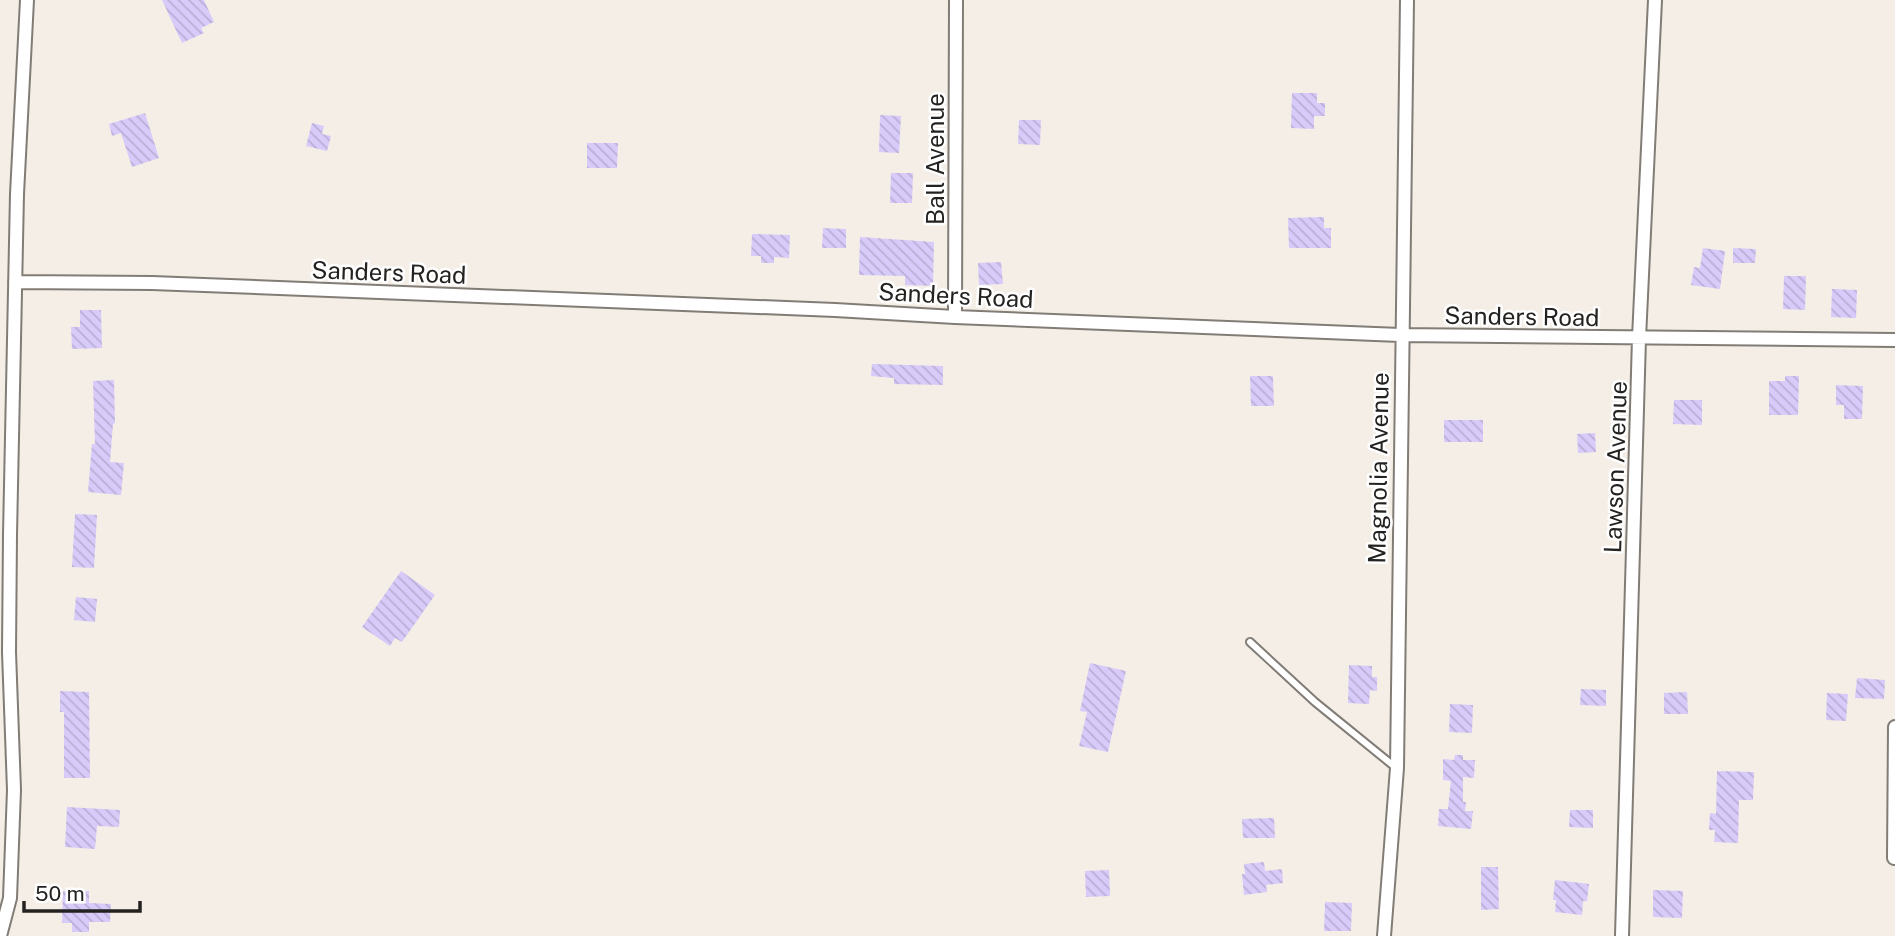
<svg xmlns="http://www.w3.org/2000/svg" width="1895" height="936" font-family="'Public Sans',sans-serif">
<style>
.building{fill:url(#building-back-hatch)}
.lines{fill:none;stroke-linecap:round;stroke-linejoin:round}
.service-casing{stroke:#817c76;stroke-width:10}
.minor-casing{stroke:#817c76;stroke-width:16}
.service{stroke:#fff;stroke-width:6}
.minor{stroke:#fff;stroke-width:12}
.labels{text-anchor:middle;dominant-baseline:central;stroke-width:5;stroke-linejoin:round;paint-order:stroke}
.street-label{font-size:24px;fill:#242220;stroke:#fff}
</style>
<defs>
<pattern id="building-back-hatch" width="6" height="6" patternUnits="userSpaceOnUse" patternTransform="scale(1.75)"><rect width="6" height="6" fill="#d8cbfa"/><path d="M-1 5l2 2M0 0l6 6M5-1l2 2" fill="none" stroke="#b9aed6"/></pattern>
</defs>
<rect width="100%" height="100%" fill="#f4eee7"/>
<path class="building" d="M162,0H204L214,22L201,28L204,33L182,43Z
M1292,93H1317V103H1325V116H1314V129L1291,128Z
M145,113L159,158L132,167L121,133L112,136L109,124Z
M880,115L901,116L899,153L879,152Z
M1019,120H1041L1040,145L1018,144Z
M312,123L324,126L322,134L331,136L327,151L306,146Z
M587,143H618L617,168H587Z
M891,173H913L912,203H890Z
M1324,217V228H1331V248H1289L1288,218Z
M823,228L846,229V248H822Z
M752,234L790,235L789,258L774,257V263H761V256H751Z
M860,237L934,242L933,286L905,285V276L859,275Z
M1703,248L1725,251L1720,289L1691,285L1694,267L1700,268Z
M1733,248L1756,249L1755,263H1733Z
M1001,262L1003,284L979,285L978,263Z
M1784,276H1806L1805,310L1783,309Z
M1832,289L1857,290L1856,318L1831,317Z
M80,310H101L102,348L72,349L71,327H80Z
M872,364L943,366V385L894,384V378L871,376Z
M1250,376H1273L1274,406H1251Z
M1785,376H1799L1798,415H1769V381H1785Z
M114,380L115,423L113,424L110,462L124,463L121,495L88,492L92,444H95L93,381Z
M1836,385L1863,386L1862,419H1844V405H1836Z
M1674,400H1702V425L1673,424Z
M1444,420H1483V442H1444Z
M1595,433L1596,452L1578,453L1577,434Z
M75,514L97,515L94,568L72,567Z
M401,571L435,595L402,642L395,638L390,646L362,627Z
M76,597L97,599L95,622L74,620Z
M1090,663L1126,671L1108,752L1079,746L1087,712L1080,711Z
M1349,665L1372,666V677H1377V691L1370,690L1369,704L1348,703Z
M1857,678L1885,680L1884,699L1855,698Z
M1581,689L1606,690V706L1580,705Z
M60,691L89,692L90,778H64V712H60Z
M1687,692L1688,714H1664V693Z
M1827,693L1848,694L1846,721L1826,720Z
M1450,704L1473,705L1472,733L1449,732Z
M1455,755H1463V760H1475L1474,778L1463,777V802H1466L1465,811H1473L1471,829L1438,826L1439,809H1448L1451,781L1443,780V759L1454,760Z
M1717,771L1754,772L1753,800H1739L1738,843L1714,842L1715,830H1709L1710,813L1716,814Z
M67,807L120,810L119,827L97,826L95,849L65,847Z
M1570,810H1593V828L1569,827Z
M1274,818L1275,838H1243L1242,819Z
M1264,862L1265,871L1282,869L1283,883L1266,885L1267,892L1244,895L1242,874H1245L1244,864Z
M1481,867H1498L1499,909L1481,910Z
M1109,870L1110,896L1086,897L1085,871Z
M1555,880L1589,884L1587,901H1583L1582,915L1555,912L1556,900H1553Z
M1653,890L1683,891L1682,918L1653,917Z
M63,891H89V903L111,904L110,922H89V932H72V923H62Z
M1325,902L1352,903L1351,931H1324Z"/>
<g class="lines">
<defs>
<path id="service" d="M1250,642L1315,702L1395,767"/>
<path id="minor" d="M15,282L152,283L835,310L955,317L1400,335L1895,340
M955,317L956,0
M1894,858L1895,727
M0,936L10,898L14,790L9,652L10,535L17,194L27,0
M1384,936L1397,768L1407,0
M1622,936L1639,338L1655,0"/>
</defs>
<use href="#service" class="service-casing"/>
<use href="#minor" class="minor-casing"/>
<use href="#service" class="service"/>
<use href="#minor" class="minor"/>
</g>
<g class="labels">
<g class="street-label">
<text transform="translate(935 159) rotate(-90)">Ball Avenue</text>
<text transform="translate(389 272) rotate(2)">Sanders Road</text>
<text transform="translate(956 295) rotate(3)">Sanders Road</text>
<text transform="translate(1522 316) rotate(1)">Sanders Road</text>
<text transform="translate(1615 467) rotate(-88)">Lawson Avenue</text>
<text transform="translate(1378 468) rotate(-89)">Magnolia Avenue</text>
</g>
</g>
<path d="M24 901v10h116v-10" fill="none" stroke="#242220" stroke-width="3.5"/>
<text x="35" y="901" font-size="21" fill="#242220" stroke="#ffffff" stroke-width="5" paint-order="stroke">50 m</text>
</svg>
